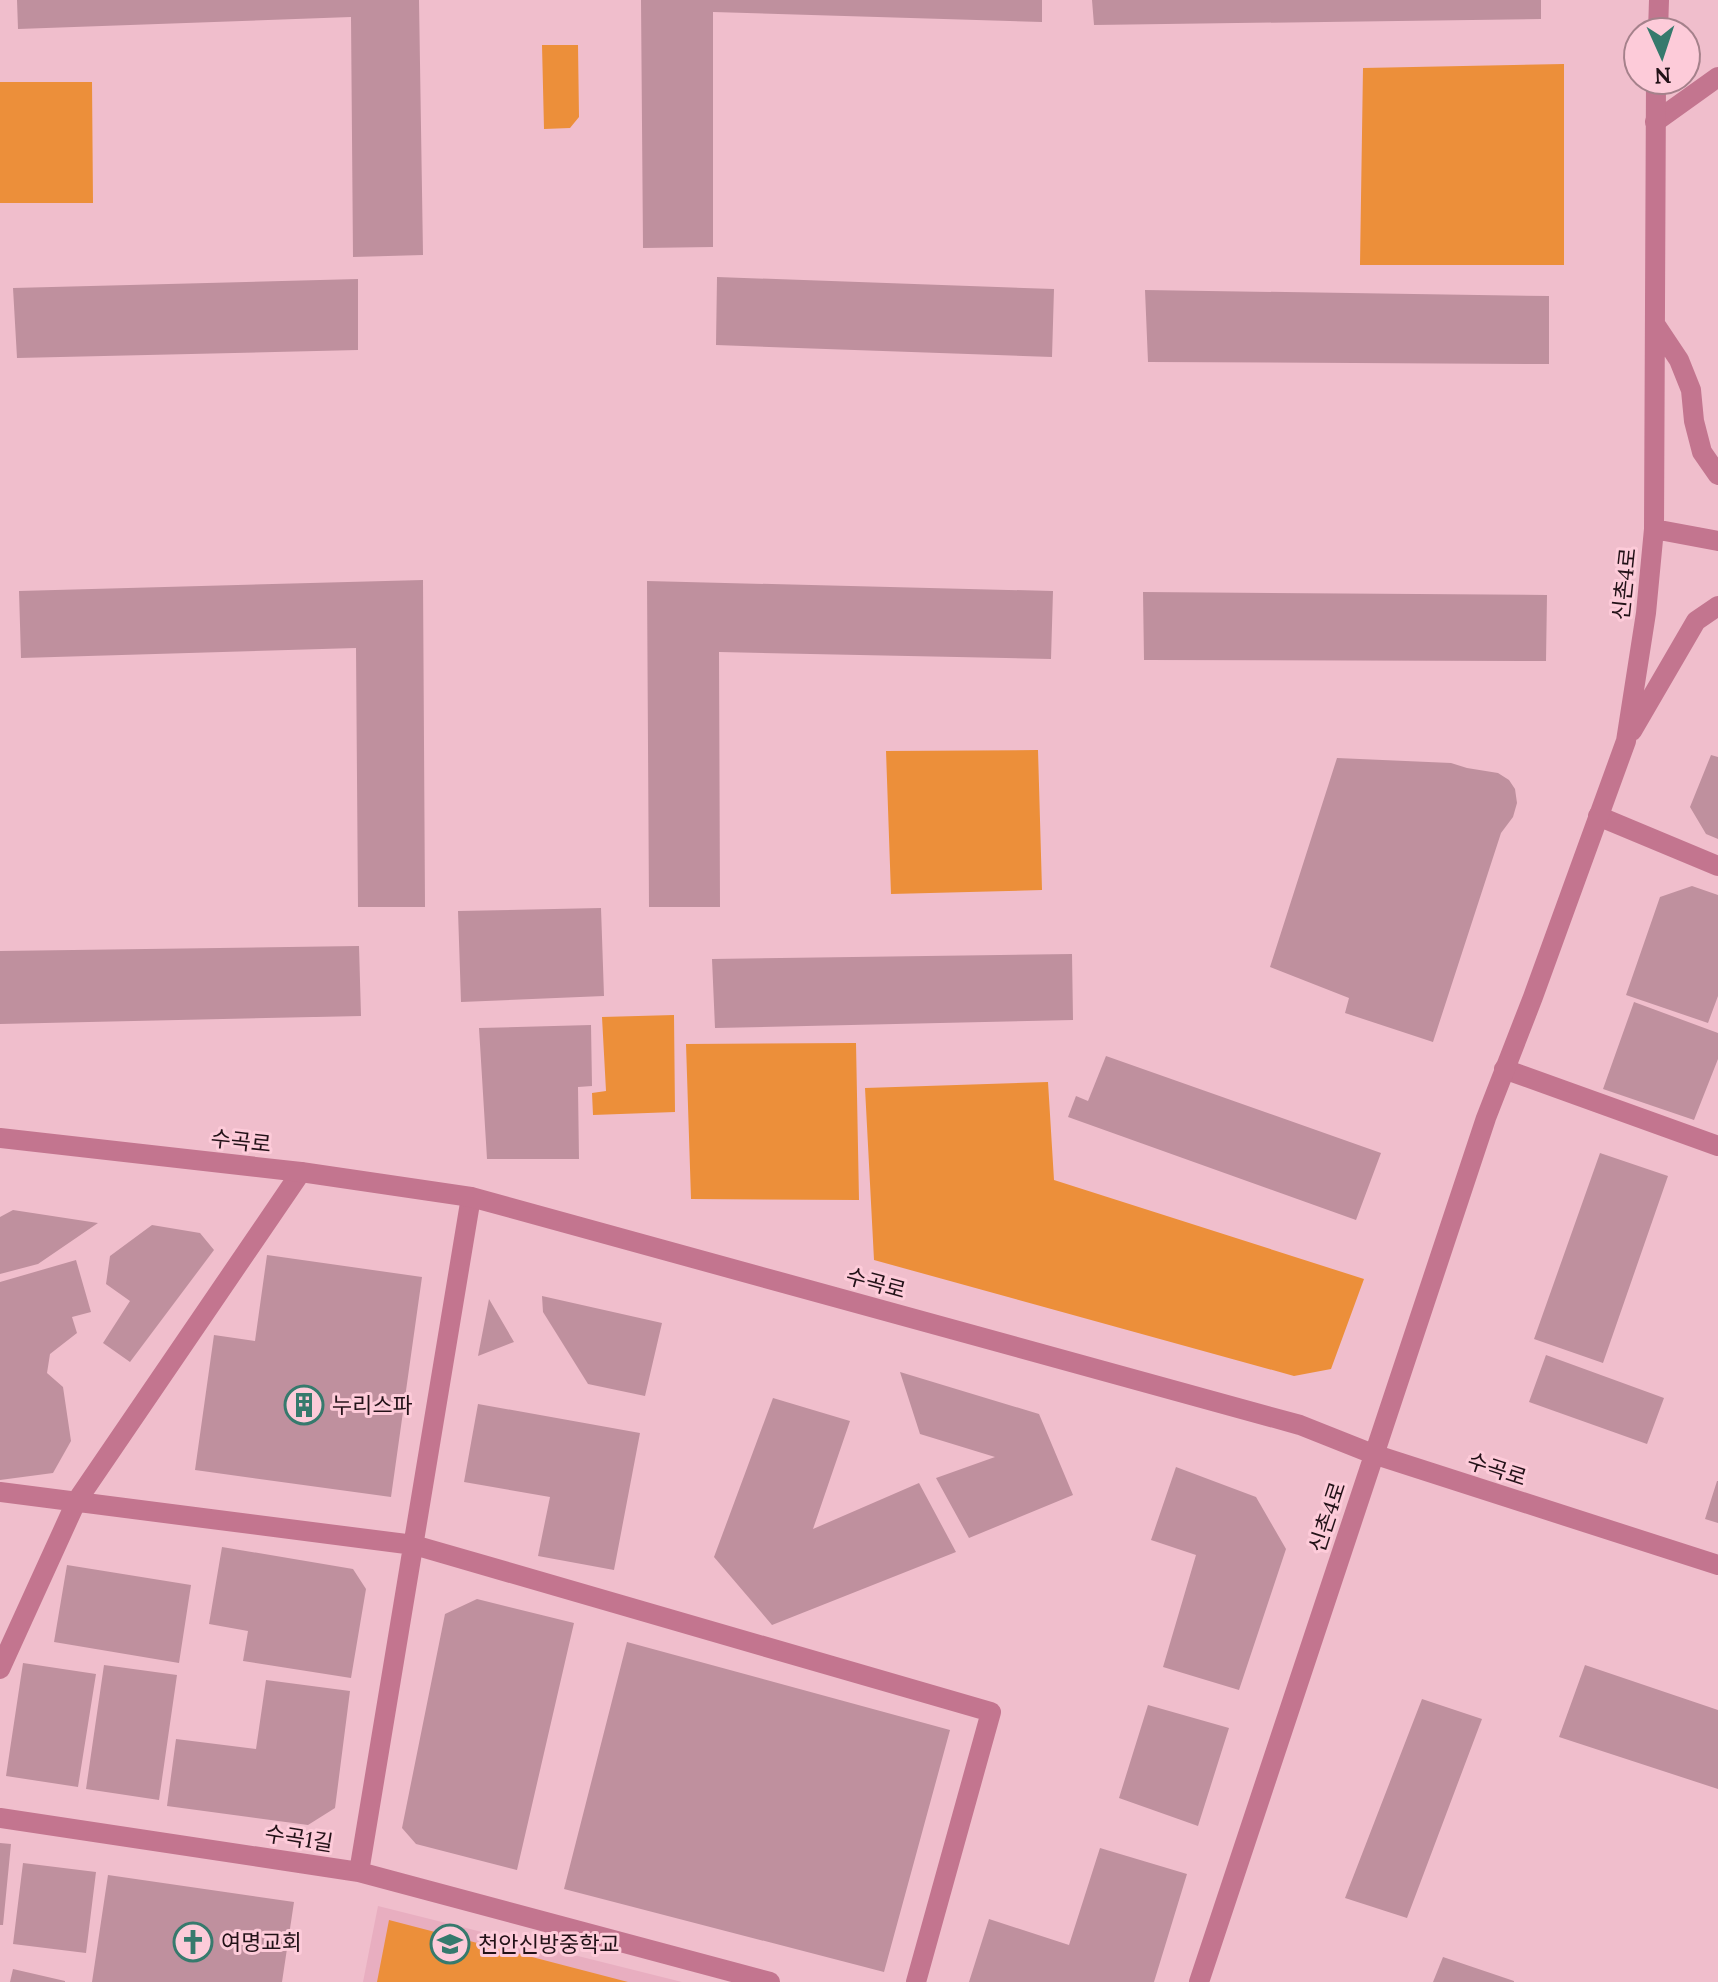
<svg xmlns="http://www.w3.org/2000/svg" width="1718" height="1982" font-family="Lora,'Noto Sans KR',serif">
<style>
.built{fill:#e8aec0}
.green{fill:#ec8f3a}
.building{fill:#bf909e}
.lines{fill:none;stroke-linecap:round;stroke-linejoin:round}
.minor{stroke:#c3758f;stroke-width:20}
.tertiary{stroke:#c3758f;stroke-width:20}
.labels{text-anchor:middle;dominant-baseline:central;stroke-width:6;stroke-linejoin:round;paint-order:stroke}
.street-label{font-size:22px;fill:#221117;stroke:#fdcbd9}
.poi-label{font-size:22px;fill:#221117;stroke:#fdcbd9;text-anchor:start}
</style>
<rect width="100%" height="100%" fill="#f0becc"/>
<path class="built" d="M378,1906L682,1982H363Z"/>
<path class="green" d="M542,45H578L579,117L570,128L544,129Z
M1564,64V265H1360L1363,68Z
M0,82H92L93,203H0Z
M1038,750L1042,890L891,894L886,751Z
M674,1015L675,1112L593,1115L592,1093L606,1091L602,1017Z
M856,1043L859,1200L691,1199L686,1044Z
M1048,1082L1054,1180L1364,1279L1331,1369L1294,1376L874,1260L865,1088Z
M389,1920L628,1982H377Z"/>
<path class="building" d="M17,0H419L423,255L353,257L351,17L18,29Z
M641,0H1042V22L713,12V247L643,248Z
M1092,0H1541V19L1094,25Z
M717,277L1054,289L1052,357L716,345Z
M358,279V350L17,358L13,288Z
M1145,290L1549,296V364L1148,362Z
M423,580L425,907H358L356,648L21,658L19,591Z
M647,581L1053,591L1051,659L719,652L720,907H649Z
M1143,592L1547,595L1546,661L1144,660Z
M1711,755L1718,757V839L1706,834L1690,807Z
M1337,758L1451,763L1467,768L1498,773L1509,780L1515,789L1517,803L1513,817L1501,833L1433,1042L1345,1013L1349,998L1270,967Z
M1692,886L1718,895V996L1708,1023L1626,995L1660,897Z
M601,908L604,996L461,1002L458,911Z
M359,946L361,1016L0,1024V951Z
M1072,954L1073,1020L715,1028L712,959Z
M1634,1002L1718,1033V1059L1694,1120L1603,1089Z
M591,1025L592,1086L578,1087L579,1159H487L479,1028Z
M1106,1056L1381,1153L1356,1220L1068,1117L1076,1096L1088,1101Z
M1600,1153L1668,1176L1603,1363L1534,1339Z
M13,1210L98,1223L38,1264L0,1274V1217Z
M152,1225L200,1233L214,1250L130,1362L103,1343L130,1301L106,1284L110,1256Z
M267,1255L422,1277L391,1497L195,1470L214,1335L255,1341Z
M76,1260L91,1312L72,1317L77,1333L50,1354L47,1373L63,1387L71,1441L53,1473L0,1480V1282Z
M542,1296L662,1323L645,1396L588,1384L543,1312Z
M489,1299L514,1342L478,1356Z
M1546,1355L1664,1398L1647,1444L1529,1402Z
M900,1372L1039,1414L1073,1495L969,1538L936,1478L995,1457L920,1434Z
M773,1398L850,1421L813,1529L919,1483L956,1552L772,1625L714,1557Z
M478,1404L640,1433L614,1570L538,1556L550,1497L464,1482Z
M1176,1467L1256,1497L1286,1549L1239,1690L1163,1667L1196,1555L1151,1540Z
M1717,1481H1718V1523L1705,1519Z
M222,1547L353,1569L366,1589L351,1678L243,1661L248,1631L209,1624Z
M67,1565L191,1585L179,1663L54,1642Z
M477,1599L574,1623L517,1870L416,1844L402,1828L445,1614Z
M627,1642L950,1730L884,1972L564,1889Z
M23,1663L96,1674L78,1787L6,1776Z
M104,1665L177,1675L159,1800L86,1789Z
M1585,1665L1718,1710V1789L1559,1737Z
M266,1680L350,1691L335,1808L308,1825L167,1806L176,1739L256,1749Z
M1422,1699L1482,1719L1407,1918L1345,1898Z
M1148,1705L1229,1728L1198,1826L1119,1798Z
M0,1843L11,1844L3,1925H0Z
M1100,1848L1187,1874L1154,1982H969L989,1919L1069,1945Z
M23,1863L96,1872L86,1953L13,1944Z
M108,1875L294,1902L282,1982H92Z
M1443,1957L1514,1981V1982H1433Z
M13,1969L65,1981V1982H10Z"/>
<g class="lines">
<path class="minor" d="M1655,122L1718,77
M1598,816L1718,866
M1504,1069L1718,1146
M0,1492L414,1545L991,1712L916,1982
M0,1669L76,1502L301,1172
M0,1818L359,1872L770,1982
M359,1872L471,1197"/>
<path class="tertiary" d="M1658,32L1659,0
M1655,324L1679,360L1691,390L1694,421L1702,452L1718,475
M1654,529L1718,541
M1632,731L1696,621L1718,606
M0,1138L301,1172L471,1197L1300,1425L1373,1454L1718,1565
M1199,1982L1486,1118L1533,997L1626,741L1646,613L1654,529L1656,80"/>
</g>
<defs>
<symbol id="building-ring" viewBox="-11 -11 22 22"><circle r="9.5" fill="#fdcbd9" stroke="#367a6d" stroke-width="1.5"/><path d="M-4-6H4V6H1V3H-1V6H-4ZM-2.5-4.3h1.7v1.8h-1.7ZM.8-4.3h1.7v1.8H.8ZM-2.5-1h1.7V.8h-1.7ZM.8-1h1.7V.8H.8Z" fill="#367a6d"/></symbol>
<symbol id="church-ring" viewBox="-11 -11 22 22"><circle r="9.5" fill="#fdcbd9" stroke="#367a6d" stroke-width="1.5"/><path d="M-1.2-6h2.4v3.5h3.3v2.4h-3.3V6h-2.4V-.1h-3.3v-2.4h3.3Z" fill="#367a6d"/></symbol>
<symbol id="school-ring" viewBox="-11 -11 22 22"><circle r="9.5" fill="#fdcbd9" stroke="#367a6d" stroke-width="1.5"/><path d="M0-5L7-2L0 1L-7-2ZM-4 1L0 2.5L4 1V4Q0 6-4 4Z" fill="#367a6d"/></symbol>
</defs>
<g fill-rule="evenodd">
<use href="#building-ring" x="282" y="1383" width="44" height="44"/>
<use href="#church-ring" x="171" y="1920" width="44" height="44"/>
<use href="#school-ring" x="428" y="1922" width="44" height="44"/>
</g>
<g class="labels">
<g class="street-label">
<text transform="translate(1624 584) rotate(-84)">신촌4로</text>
<text transform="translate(241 1141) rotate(6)">수곡로</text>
<text transform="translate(876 1283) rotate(15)">수곡로</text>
<text transform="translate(1497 1469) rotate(18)">수곡로</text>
<text transform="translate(1327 1517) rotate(-72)">신촌4로</text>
<text transform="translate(299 1838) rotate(9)">수곡1길</text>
</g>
<g class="poi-label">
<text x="332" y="1405">누리스파</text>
<text x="221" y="1942">여명교회</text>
<text x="478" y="1944">천안신방중학교</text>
</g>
</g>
<g transform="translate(1662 56) rotate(177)"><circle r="38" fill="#fdcbd9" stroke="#a5818b" stroke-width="2"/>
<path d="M0-6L14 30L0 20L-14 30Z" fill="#367a6d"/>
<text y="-12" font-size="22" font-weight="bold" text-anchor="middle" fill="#221117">N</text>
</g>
</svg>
